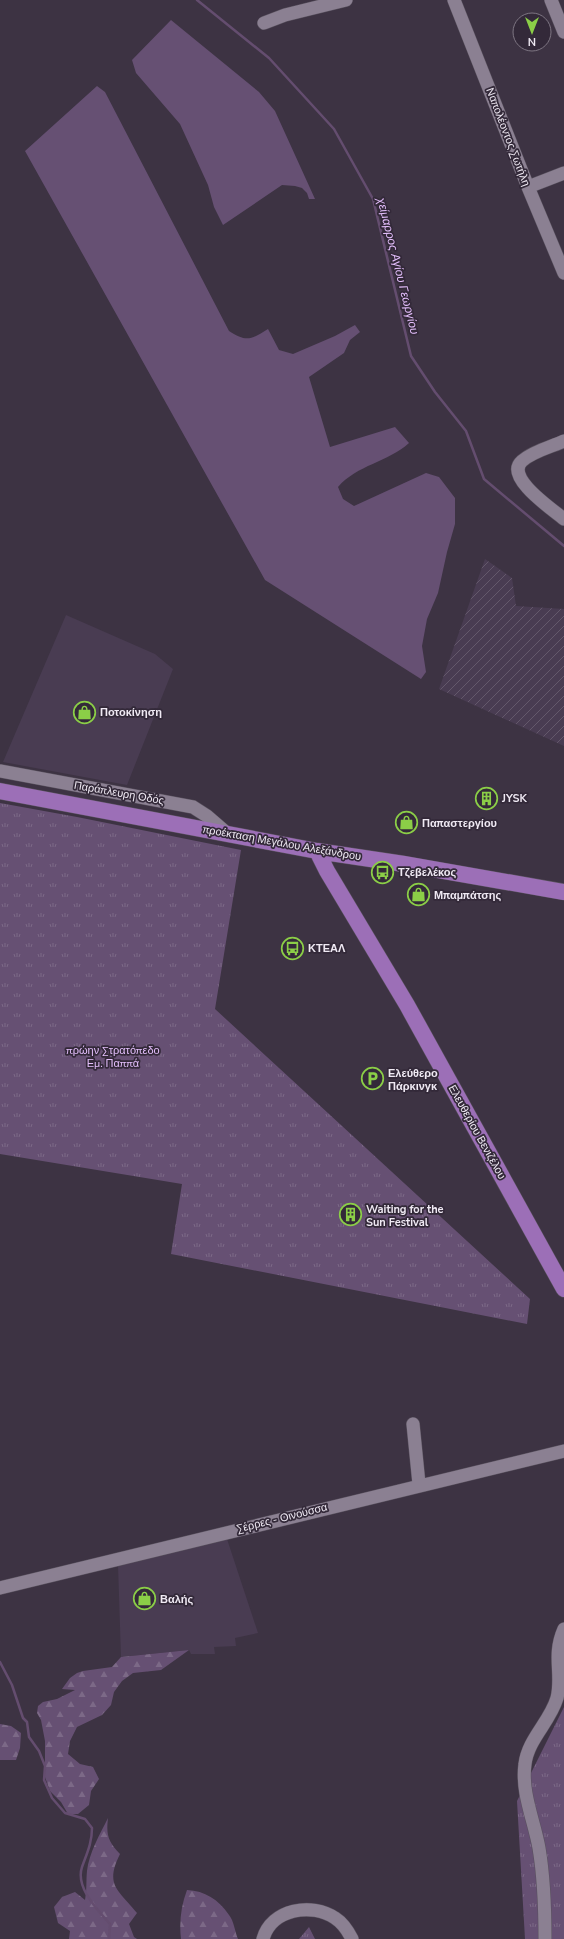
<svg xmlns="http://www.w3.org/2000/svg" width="564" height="1939" font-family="'Nunito Sans',sans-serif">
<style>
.built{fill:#493c52}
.industrial{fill:url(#industrial-furrows)}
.grass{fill:#665073}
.forest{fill:url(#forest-firs)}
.park{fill:url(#park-tufts)}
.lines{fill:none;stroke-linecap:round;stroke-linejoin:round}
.stream{stroke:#644d6f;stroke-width:2.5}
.minor-casing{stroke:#59515e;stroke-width:14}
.major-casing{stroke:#59515e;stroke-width:17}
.minor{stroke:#8b8092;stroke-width:13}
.major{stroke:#9c6fb7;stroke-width:16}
.labels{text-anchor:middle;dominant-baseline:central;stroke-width:3.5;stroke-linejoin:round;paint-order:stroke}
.street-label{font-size:11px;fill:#efe9f3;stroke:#332939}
.poi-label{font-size:11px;font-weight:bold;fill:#efe9f3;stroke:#332939;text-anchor:start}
.park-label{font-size:11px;fill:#e4bffc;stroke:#332939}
.water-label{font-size:12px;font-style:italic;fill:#e3befb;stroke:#332939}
</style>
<defs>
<pattern id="industrial-furrows" width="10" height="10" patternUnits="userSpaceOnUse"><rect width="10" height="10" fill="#493c52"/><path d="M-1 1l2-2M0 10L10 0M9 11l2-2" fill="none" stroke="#64586b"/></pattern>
<pattern id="forest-firs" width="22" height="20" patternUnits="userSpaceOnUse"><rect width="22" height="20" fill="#665073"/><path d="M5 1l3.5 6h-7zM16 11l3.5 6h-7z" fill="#7c6987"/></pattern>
<pattern id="park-tufts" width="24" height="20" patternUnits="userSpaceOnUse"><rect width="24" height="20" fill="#665073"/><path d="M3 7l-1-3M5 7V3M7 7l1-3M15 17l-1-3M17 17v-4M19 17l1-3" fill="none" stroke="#7c6987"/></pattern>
</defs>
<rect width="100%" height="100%" fill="#3d3343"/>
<path class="built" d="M66,615L155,654L173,669L127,785L3,762Z
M227,1539L258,1633L235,1638L236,1646L214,1647L215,1654H191L189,1650L121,1657L118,1565Z"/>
<path class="industrial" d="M485,559L512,578L516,606L564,609V746L439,689Z"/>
<path class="grass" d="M171,20L259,92L275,111L315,199H309L307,193L302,188L295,186L282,185L223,225L214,207L208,185L180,124L136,73L132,60Z
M97,86L105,92L229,331C246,342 251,340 268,329L279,350L293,354L335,336L355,325L360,332L350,340L344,353L309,377L330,447L395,427L409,443C388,462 357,465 338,487L343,499L354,506L426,473L439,477L455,498V524L447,552L438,593L427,619L422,646L426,672L421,679L265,580L25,151Z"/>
<path class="forest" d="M189,1650L161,1670L133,1673L122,1681L114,1692L111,1705L102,1715L77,1727L70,1741L68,1754L80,1764L93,1767L99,1779L91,1791L89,1805L78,1814H68L61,1802L50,1791L45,1777V1741L41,1720L37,1713L38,1706L43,1702L57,1699L75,1690L62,1689L70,1678L77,1673L83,1671L112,1667L121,1657Z
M0,1724L11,1726L21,1733L20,1748L16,1760H0Z
M108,1818C106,1835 108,1841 120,1854C104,1886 119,1890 137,1913L129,1924L134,1937L137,1939H69L70,1931L58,1923L54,1907L62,1897L75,1892L85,1900C87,1890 86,1881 87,1871C89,1853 100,1834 108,1818Z
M187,1890C205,1891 218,1899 229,1915C234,1921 235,1932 238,1939H181C179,1922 181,1906 187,1890Z"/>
<path class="park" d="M0,803L77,817L241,850L215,1009L530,1299L527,1324L171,1254L182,1184L0,1154Z
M564,1707V1939H525L517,1801Z
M309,1927L315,1939H299Z"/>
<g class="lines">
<path class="stream" d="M197,0L269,58L334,129L373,199L411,356L435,392L466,431L484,479L564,546
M0,1662L12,1685L23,1718L27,1722L29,1737L39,1751L45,1766L44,1780L52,1798L65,1813L85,1819L92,1828C92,1843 87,1853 82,1867C75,1888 98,1910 110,1924L109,1939"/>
<defs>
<path id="minor" d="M454,0L528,187L564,273
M551,0L564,32
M264,23L285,15L346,0
M528,187L564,173
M564,441C551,447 533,451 522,461C504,477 552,509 564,519
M0,771L193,807L207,816L229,835
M413,1424L419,1484
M0,1588L564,1451
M263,1939C271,1909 312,1902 335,1918C343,1923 348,1931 352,1939
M545,1939C545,1909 544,1878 539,1848C534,1820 521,1792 525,1764C528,1739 550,1722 557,1698C563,1674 552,1656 564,1629"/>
<path id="major" d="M0,791L317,851L404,864L564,892
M317,851L327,871L407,1005L564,1289"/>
</defs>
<use href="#minor" class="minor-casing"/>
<use href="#major" class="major-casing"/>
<use href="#minor" class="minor"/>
<use href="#major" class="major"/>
</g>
<defs>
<symbol id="shop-ring" viewBox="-11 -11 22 22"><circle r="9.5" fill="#332939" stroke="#8bce47" stroke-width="1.5"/><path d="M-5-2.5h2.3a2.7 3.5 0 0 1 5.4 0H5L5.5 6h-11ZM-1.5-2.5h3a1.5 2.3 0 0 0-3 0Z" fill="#8bce47"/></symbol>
<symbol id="building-ring" viewBox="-11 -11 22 22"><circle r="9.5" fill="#332939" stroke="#8bce47" stroke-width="1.5"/><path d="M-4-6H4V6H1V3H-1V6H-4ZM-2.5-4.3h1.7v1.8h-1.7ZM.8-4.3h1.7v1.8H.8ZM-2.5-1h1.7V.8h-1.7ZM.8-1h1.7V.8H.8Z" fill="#8bce47"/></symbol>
<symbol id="bus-ring" viewBox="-11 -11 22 22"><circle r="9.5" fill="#332939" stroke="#8bce47" stroke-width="1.5"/><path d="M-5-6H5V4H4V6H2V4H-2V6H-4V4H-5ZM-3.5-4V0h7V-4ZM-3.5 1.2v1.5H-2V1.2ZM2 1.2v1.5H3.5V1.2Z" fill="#8bce47"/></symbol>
<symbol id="parking-ring" viewBox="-11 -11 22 22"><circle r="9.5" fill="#332939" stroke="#8bce47" stroke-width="1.5"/><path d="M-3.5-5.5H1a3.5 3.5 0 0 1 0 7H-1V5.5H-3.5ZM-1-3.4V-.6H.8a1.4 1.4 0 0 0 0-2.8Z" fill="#8bce47"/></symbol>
</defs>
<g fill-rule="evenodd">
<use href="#shop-ring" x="72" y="700" width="25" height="25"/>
<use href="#building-ring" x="474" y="786" width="25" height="25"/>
<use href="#shop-ring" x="394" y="810" width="25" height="25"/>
<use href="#bus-ring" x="370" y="860" width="25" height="25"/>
<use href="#shop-ring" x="406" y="882" width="25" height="25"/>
<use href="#bus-ring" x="280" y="936" width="25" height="25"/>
<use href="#parking-ring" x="360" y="1066" width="25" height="25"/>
<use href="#building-ring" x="338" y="1202" width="25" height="25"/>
<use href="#shop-ring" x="132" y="1586" width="25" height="25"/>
</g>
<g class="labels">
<g class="street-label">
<text transform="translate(508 137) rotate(69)">Ναπολέοντος Σωτήλη</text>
<text transform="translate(119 793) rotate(10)">Παράπλευρη Οδός</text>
<text transform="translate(282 843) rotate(10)">προέκταση Μεγάλου Αλεξάνδρου</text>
<text transform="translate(477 1132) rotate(61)">Ελευθερίου Βενιζέλου</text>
<text transform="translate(282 1518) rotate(-14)">Σέρρες - Οινούσσα</text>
</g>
<g class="poi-label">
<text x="100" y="712">Ποτοκίνηση</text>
<text x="502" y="798">JYSK</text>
<text x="422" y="823">Παπαστεργίου</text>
<text x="398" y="872">Τζεβελέκος</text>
<text x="434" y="895">Μπαμπάτσης</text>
<text x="308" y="948">ΚΤΕΑΛ</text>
<text x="388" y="1073">Ελεύθερο<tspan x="388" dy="13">Πάρκινγκ</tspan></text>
<text x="366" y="1209">Waiting for the<tspan x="366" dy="13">Sun Festival</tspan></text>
<text x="160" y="1599">Βαλής</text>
</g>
<g class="park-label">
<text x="113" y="1050">πρώην Στρατόπεδο<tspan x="113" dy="13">Εμ. Παππά</tspan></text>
</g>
<g class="water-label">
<text transform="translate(398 266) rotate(76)">χείμαρρος Αγίου Γεωργίου</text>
</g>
</g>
<g transform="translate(532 32) rotate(180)"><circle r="19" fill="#332939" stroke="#7e7683"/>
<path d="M0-3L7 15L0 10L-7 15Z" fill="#8bce47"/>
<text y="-6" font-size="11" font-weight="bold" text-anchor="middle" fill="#efe9f3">N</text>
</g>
</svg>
